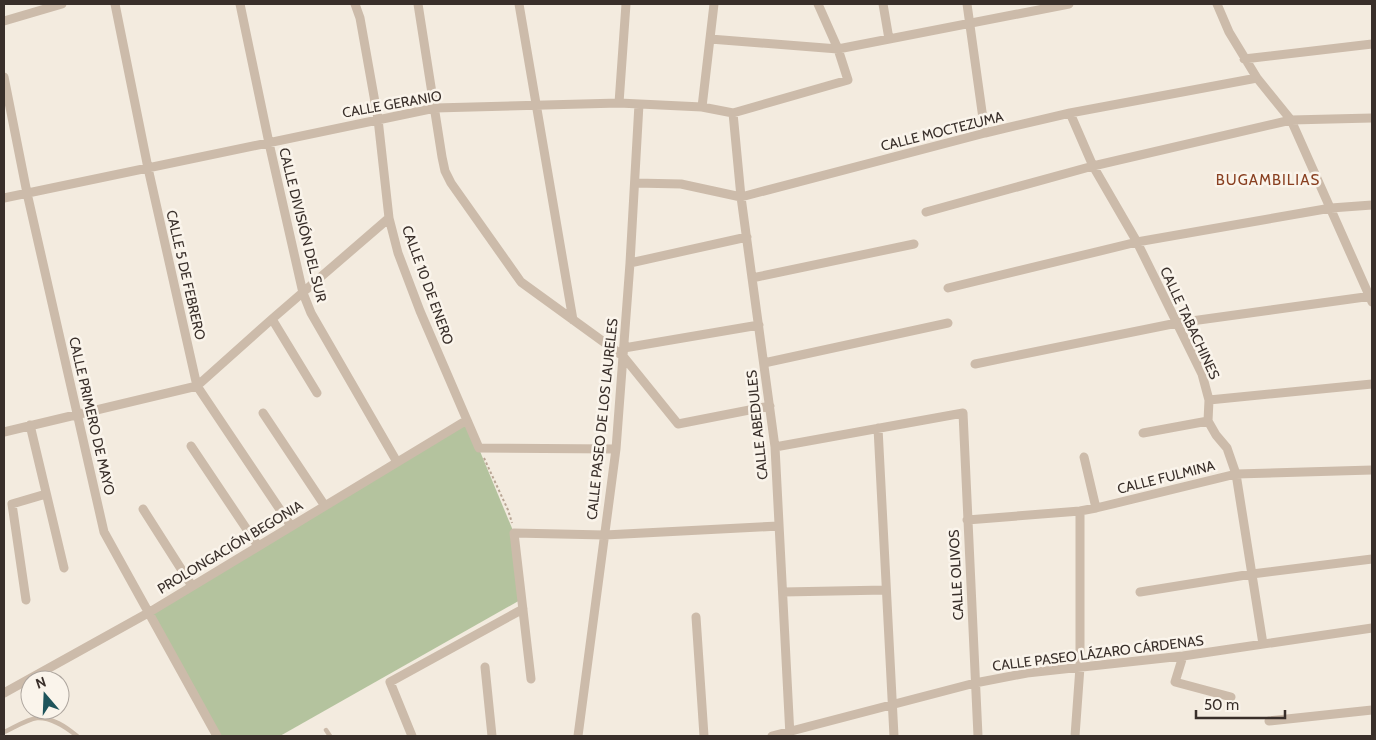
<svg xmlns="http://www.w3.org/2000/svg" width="1376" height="740" font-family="Cabin,sans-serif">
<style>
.green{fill:#b4c39e}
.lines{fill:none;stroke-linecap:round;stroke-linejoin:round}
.path{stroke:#b8a594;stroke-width:2;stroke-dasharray:2.5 2.5;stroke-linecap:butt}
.service{stroke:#cba;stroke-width:4.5}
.minor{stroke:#cba;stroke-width:9}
.labels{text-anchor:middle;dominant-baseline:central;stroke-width:5;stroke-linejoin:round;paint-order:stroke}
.street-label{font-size:14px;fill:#392f2a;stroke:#faf4eb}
.neighbourhood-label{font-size:15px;letter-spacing:1px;fill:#894021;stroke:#faf4eb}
</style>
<rect width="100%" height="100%" fill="#f3ebdf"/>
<path class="green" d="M467,420L514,533L522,599L280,736H217L148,613Z"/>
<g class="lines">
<path class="path" d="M484,458L508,510L512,523"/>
<path class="service" d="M326,730L330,736
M4,732C13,728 28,719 37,718C52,717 66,727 77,736"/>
<path class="minor" d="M115,4L148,168L197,386L291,526
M240,4L269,143L303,293L311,313L397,462
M355,4L360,18L378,119L389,218L398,253L420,311L479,448L616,449
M418,4L442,157L445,171L451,183L521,282L623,356L678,424L770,406
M519,4L573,320
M883,4L889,39
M967,4L985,133
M1217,4L1229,32L1257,78L1291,120L1372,302
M4,21L62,4
M710,39L838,49L1069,4
M1244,59L1372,44
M4,77L27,193L104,532L217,736
M619,103L626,4
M702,107L714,4
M733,113L741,197L775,447L790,736
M1070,113L1093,166L1137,242L1202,374L1209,400L1208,421L1216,435L1227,448L1236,474L1263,644
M635,183L681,184L741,197L985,133L1070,113L1257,78
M4,198L435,108L619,103L702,107L733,113L848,80L838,49L818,4
M926,212L1093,166L1291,120L1372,118
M630,263L747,237
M752,278L914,244
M948,288L1137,242L1331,208L1372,205
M272,319L317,393
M624,348L759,325
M764,363L948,323
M975,364L1177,323L1372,296
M1209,400L1372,384
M263,413L325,506
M30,425L64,568
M878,428L894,736
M4,432L197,386L272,319L389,218
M1143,433L1208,421
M191,446L258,546
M775,447L963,413L978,736
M1084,457L1096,508
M143,509L192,586
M967,520L1080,511L1096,508L1236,474L1372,470
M783,592L886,590
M1140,592L1252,574L1372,559
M26,600L12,504L46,494
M696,617L704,736
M1183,656L1175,682L1231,697
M485,667L492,736
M531,679L514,533L605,535L779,526
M4,693L148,613L467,420
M1269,721L1372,710
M412,736L390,682L523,609
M578,736L616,449L630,263L639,104
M772,736L975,683L1027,673L1183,656L1372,628
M1075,736L1080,667V511"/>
</g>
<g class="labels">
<g class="street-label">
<text transform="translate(392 104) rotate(-10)">CALLE GERANIO</text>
<text transform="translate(942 131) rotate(-14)">CALLE MOCTEZUMA</text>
<text transform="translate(303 225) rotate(76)">CALLE DIVISIÓN DEL SUR</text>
<text transform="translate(186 275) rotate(77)">CALLE 5 DE FEBRERO</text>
<text transform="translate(428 285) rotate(70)">CALLE 10 DE ENERO</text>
<text transform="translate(1190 323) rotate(65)">CALLE TABACHINES</text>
<text transform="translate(92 416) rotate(77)">CALLE PRIMERO DE MAYO</text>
<text transform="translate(602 419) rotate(-84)">CALLE PASEO DE LOS LAURELES</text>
<text transform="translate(757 425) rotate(-96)">CALLE ABEDULES</text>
<text transform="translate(1166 477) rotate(-14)">CALLE FULMINA</text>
<text transform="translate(230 547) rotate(-31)">PROLONGACIÓN BEGONIA</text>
<text transform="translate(956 575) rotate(-93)">CALLE OLIVOS</text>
<text transform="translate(1098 653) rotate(-7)">CALLE PASEO LÁZARO CÁRDENAS</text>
</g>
<g class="neighbourhood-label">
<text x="1268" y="180">BUGAMBILIAS</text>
</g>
</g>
<rect width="1376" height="740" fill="none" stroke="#392f2a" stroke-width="10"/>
<g transform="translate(45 695) rotate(341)"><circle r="24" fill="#faf4eb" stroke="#ada59e"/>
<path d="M0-4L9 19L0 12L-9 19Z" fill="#1e545b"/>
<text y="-8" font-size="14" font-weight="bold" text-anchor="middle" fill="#392f2a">N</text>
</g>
<path d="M1196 710v8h89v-8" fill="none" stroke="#392f2a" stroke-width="2.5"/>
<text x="1204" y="710" font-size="15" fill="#392f2a" stroke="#faf4eb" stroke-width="4" paint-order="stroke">50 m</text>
</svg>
